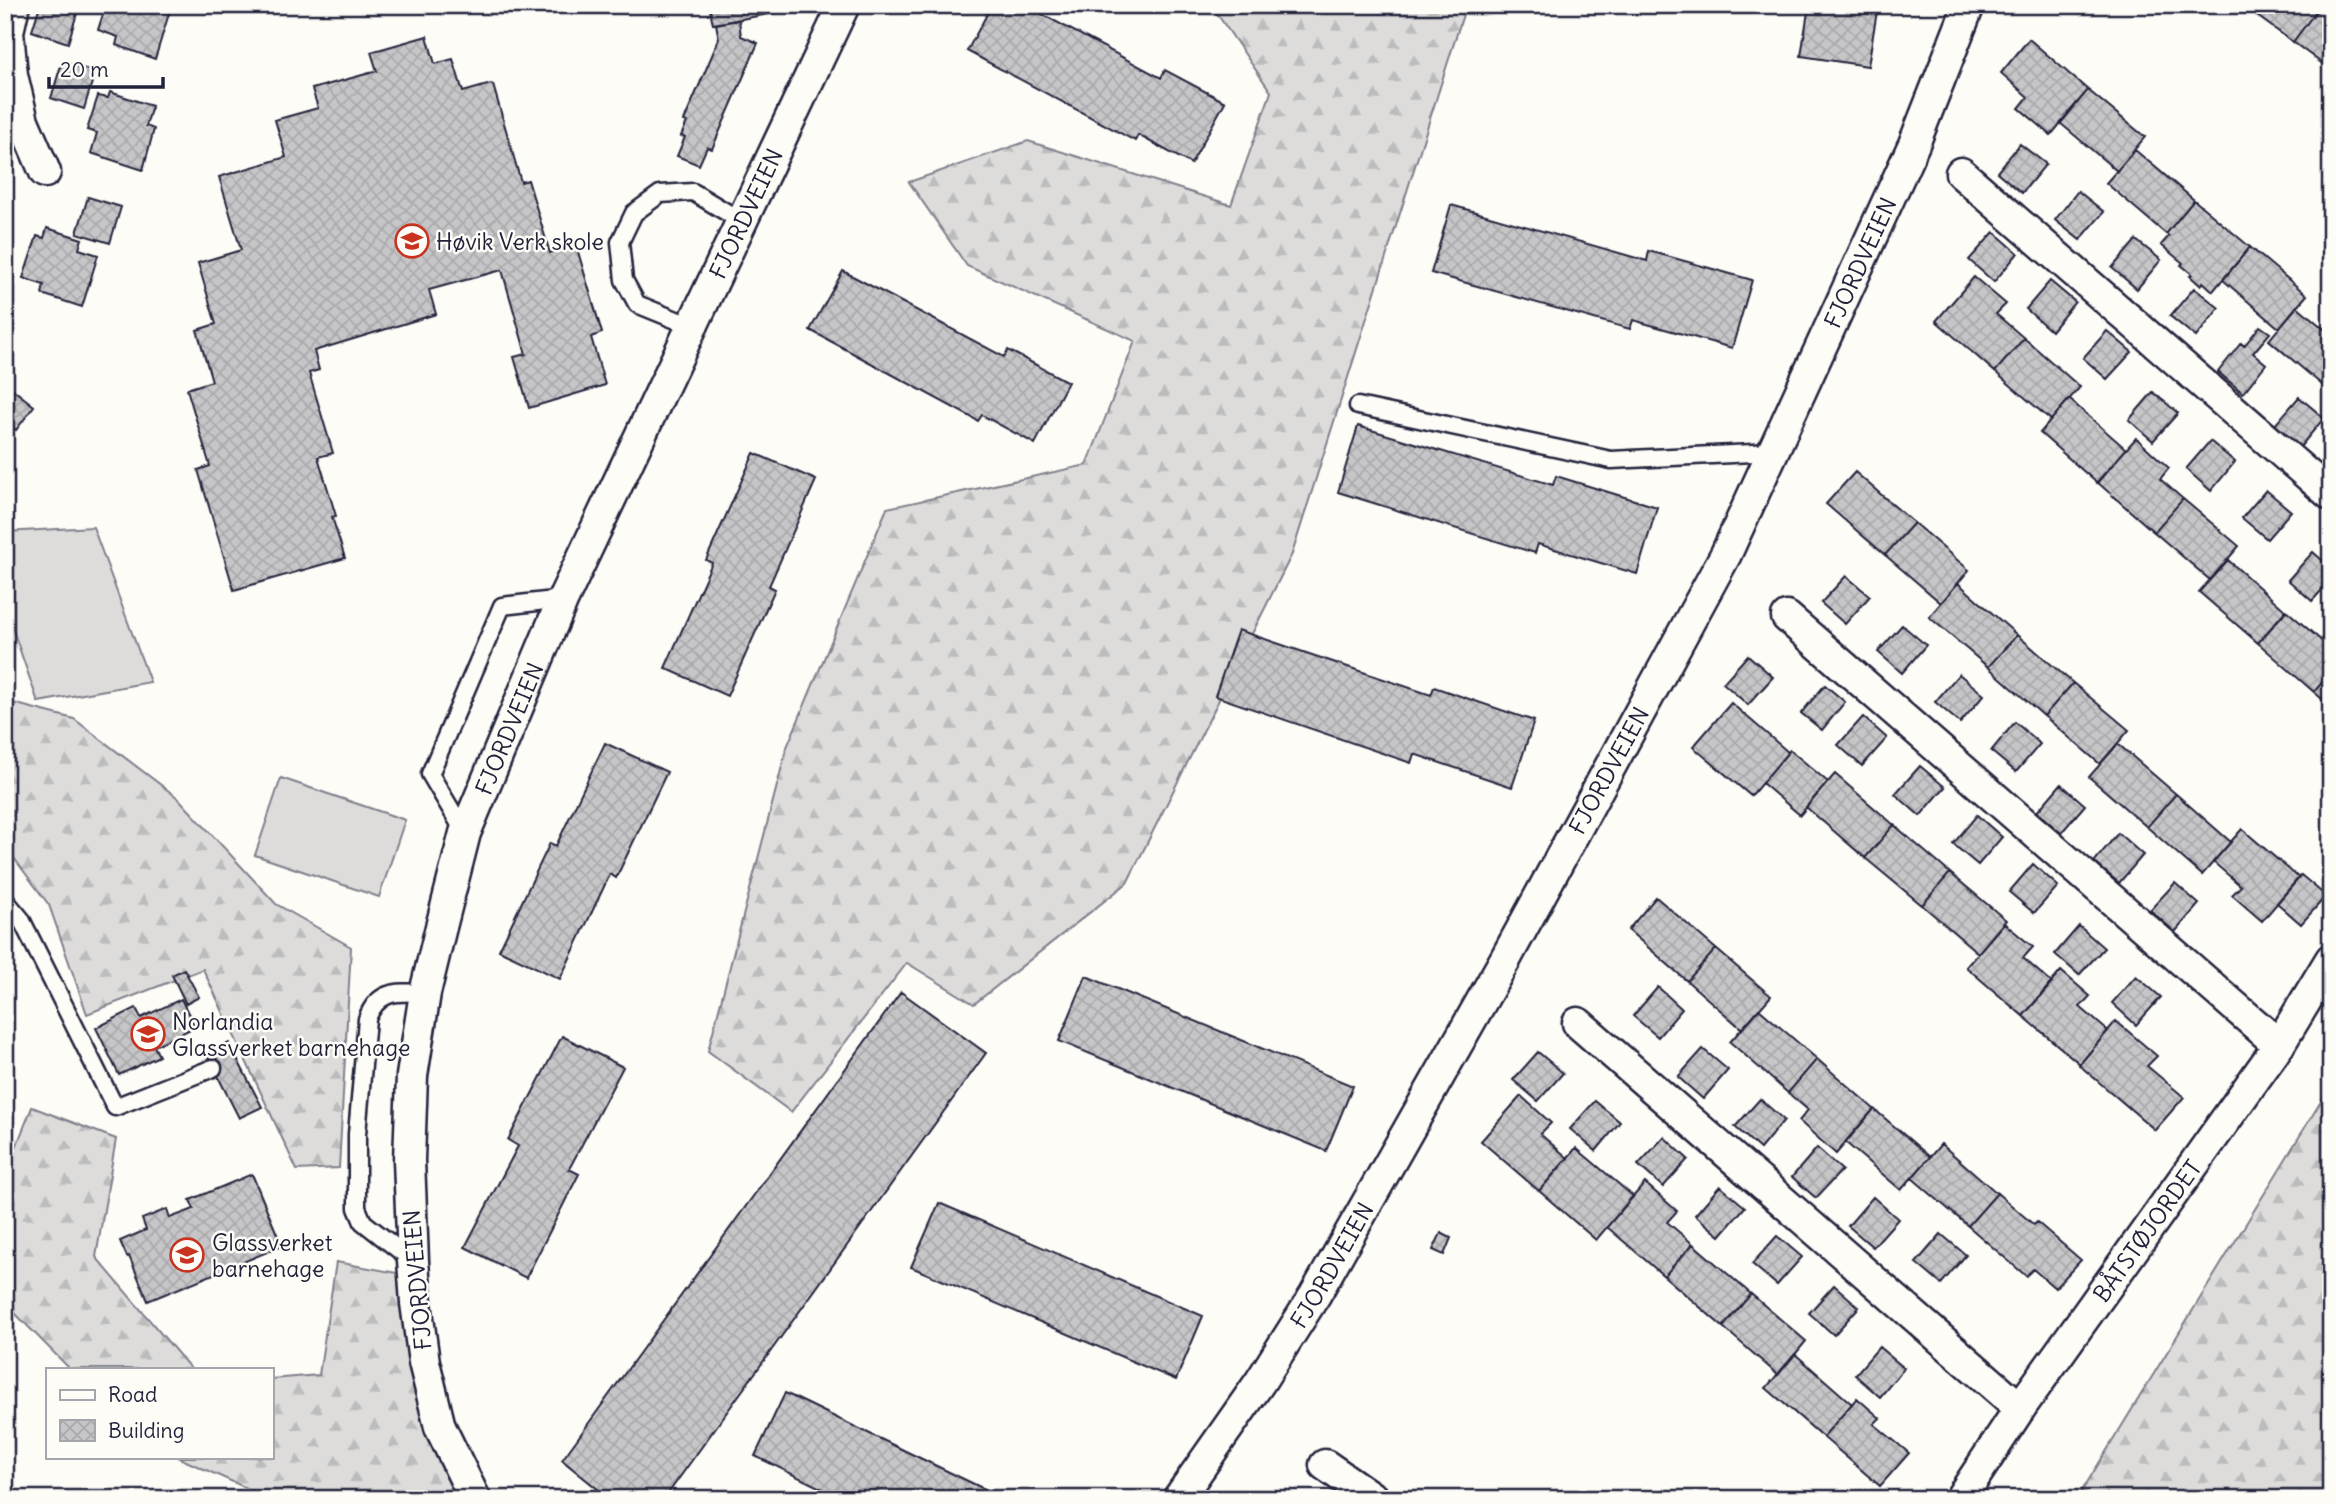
<svg xmlns="http://www.w3.org/2000/svg" width="2336" height="1504" font-family="Delius,sans-serif">
<style>
.forest{fill:url(#forest-firs);stroke:#807f8b;stroke-width:2}
.pitch{fill:#dddcdb;stroke:#807f8b;stroke-width:2}
.building{fill:url(#building-cross-hatch);stroke:#22223b;stroke-width:2}
.lines{fill:none;stroke-linecap:round;stroke-linejoin:round}
.lane-casing{stroke:#22223b;stroke-width:21}
.street-casing{stroke:#22223b;stroke-width:35}
.lane{stroke:#fdfcf7;stroke-width:16}
.street{stroke:#fdfcf7;stroke-width:30}
.labels{text-anchor:middle;dominant-baseline:central;stroke-width:5;stroke-linejoin:round;paint-order:stroke}
.street-label{font-size:23px;fill:#22223b;stroke:#fdfcf7}
.poi-label{font-size:23px;fill:#22223b;stroke:#fdfcf7;text-anchor:start}
</style>
<defs>
<pattern id="forest-firs" width="22" height="20" patternUnits="userSpaceOnUse" patternTransform="scale(1.75)"><rect width="22" height="20" fill="#dddcdb"/><path d="M5 1l3.5 6h-7zM16 11l3.5 6h-7z" fill="#bdbcbd"/></pattern>
<pattern id="building-cross-hatch" width="8" height="8" patternUnits="userSpaceOnUse" patternTransform="scale(1.75)"><rect width="8" height="8" fill="#c6c6c8"/><path d="M0 0l8 8M0 8l8-8" fill="none" stroke="#aaaaad"/></pattern>
</defs>
<rect width="100%" height="100%" fill="#fdfcf7"/>
<filter id="ink" filterUnits="userSpaceOnUse"><feTurbulence type="fractalNoise" baseFrequency=".0143" numOctaves="2"/><feDisplacementMap in="SourceGraphic" scale="14" xChannelSelector="R" yChannelSelector="G"/><feConvolveMatrix kernelMatrix="1 2 1 2 8 2 1 2 1" color-interpolation-filters="sRGB"/></filter>
<g filter="url(#ink)">
<path class="forest" d="M1211,5H1466L1292,554L1127,883L974,1004L907,963L791,1112L708,1051L787,747L887,508L1087,465L1135,341L967,266L909,182L1028,141L1231,205L1271,92Z
M5,701L74,719L178,798L276,904L351,947L339,1168L297,1170L203,969L87,1014L49,905L5,846Z
M2331,1085V1499H2077Z
M32,1107L116,1139L96,1257L191,1369H70L5,1303V1175Z
M336,1262L403,1274L461,1499H271L177,1457H271V1379L319,1375Z"/>
<path class="pitch" d="M93,527L150,682L38,702L5,607V532Z
M281,778L405,820L379,897L255,855Z"/>
<path class="building" d="M40,5H64L78,10L68,43L32,31Z
M106,5H165L171,7L155,59L116,45L118,37L98,30Z
M709,5H779L780,12L713,24Z
M992,5H1025L1161,78L1165,70L1225,102L1191,164L1138,135L1135,141L967,51Z
M1809,5H1883L1882,11H1877L1868,66L1801,56Z
M2242,5H2317L2319,7L2293,42Z
M2319,7L2328,13L2331,10V70L2293,42Z
M739,20L741,36L758,43L712,149L707,147L699,165L677,156L685,137L681,136L687,122L684,121L719,39L716,24Z
M427,36L435,64L453,59L463,92L491,84L493,85L521,182L528,180L550,253L576,245L602,333L591,337L605,385L529,408L514,357L526,354L502,270L429,290L436,314L314,351L319,370L309,373L333,453L318,457L336,516L332,517L345,558L234,590L198,470L210,466L187,389L212,381L197,330L216,324L198,263L241,250L219,177L286,157L275,120L318,108L312,89L377,71L371,52Z
M2029,39L2088,90L2051,135L2019,108L2028,97L2001,73Z
M62,62L95,72L84,109L51,98Z
M2088,90L2145,137L2117,171L2060,123Z
M110,92L152,106L146,126L154,129L143,170L91,153L97,133L87,130L98,96L108,98Z
M2020,144L2046,164L2022,193L1997,172Z
M2135,150L2194,200L2166,234L2106,183Z
M2078,191L2104,212L2080,240L2055,220Z
M88,197L121,207L110,243L77,233Z
M2194,200L2250,247L2213,291L2203,282L2200,285L2190,276L2192,274L2181,265L2183,263L2161,245L2169,236L2166,234Z
M1451,205L1647,261L1649,251L1752,280L1732,348L1633,320L1630,329L1431,273Z
M47,228L82,239L79,249L98,255L82,307L42,294L44,285L23,278L37,236L44,238Z
M1994,232L2018,253L1994,282L1969,260Z
M2136,240L2161,260L2137,289L2112,268Z
M2250,247L2307,295L2279,328L2223,280Z
M843,271L1004,357L1008,350L1068,382L1035,444L982,415L978,421L810,330Z
M1974,277L2006,304L1996,314L2024,338L1995,372L1936,321Z
M2050,281L2075,302L2051,331L2026,309Z
M2194,288L2219,308L2196,337L2170,316Z
M2297,306L2331,335V387L2328,390L2269,340Z
M2260,326L2270,333L2253,353L2266,364L2243,393L2218,372L2241,343L2244,346Z
M2107,331L2132,352L2107,379L2083,358Z
M2024,338L2080,387L2051,420L1995,372Z
M5,383L34,406L16,430L5,422Z
M2153,392L2178,413L2153,441L2129,420Z
M2299,397L2324,418L2300,447L2274,426Z
M2069,399L2126,449L2097,483L2040,433Z
M1358,426L1553,485L1556,476L1657,507L1637,574L1538,544L1535,553L1338,492Z
M2136,438L2169,468L2160,479L2183,499L2154,532L2097,482Z
M2210,441L2235,462L2211,491L2186,469Z
M754,453L816,480L769,586L775,589L727,696L665,668L712,563L706,560Z
M1855,472L1914,523L1885,555L1826,504Z
M2266,490L2291,511L2267,539L2242,518Z
M2183,499L2239,546L2210,580L2154,532Z
M1914,523L1969,570L1941,603L1885,555Z
M2313,552L2331,568V580L2312,601L2288,580Z
M2228,560L2286,611L2258,643L2199,592Z
M1846,576L1870,596L1845,624L1821,603Z
M1958,583L2017,635L1988,667L1929,617Z
M2286,610L2331,649V672L2314,692L2258,643Z
M1902,625L1926,645L1902,673L1878,652Z
M1238,630L1431,695L1434,687L1534,721L1512,787L1414,754L1411,763L1215,696Z
M2017,635L2073,683L2044,716L1988,667Z
M1748,655L1773,677L1748,705L1723,683Z
M2331,672V707L2314,692Z
M1959,674L1984,695L1960,723L1935,702Z
M2073,683L2129,730L2100,764L2044,716Z
M1825,685L1845,702L1822,730L1801,713Z
M1731,703L1788,752L1751,796L1693,747Z
M1863,717L1887,738L1862,766L1838,745Z
M2015,722L2040,744L2016,772L1991,751Z
M605,743L667,772L616,878L610,874L560,979L499,950L550,843L556,846Z
M2118,744L2176,794L2147,827L2089,777Z
M1790,750L1828,782L1800,815L1762,783Z
M1920,766L1945,787L1920,816L1895,794Z
M1835,774L1894,825L1865,858L1806,807Z
M2061,784L2085,805L2061,833L2037,812Z
M2176,794L2231,842L2202,875L2147,827Z
M1977,815L2002,837L1978,865L1953,844Z
M1894,825L1950,873L1922,905L1865,858Z
M2242,829L2299,878L2262,921L2232,895L2241,886L2213,862Z
M2118,833L2143,855L2119,883L2094,862Z
M2033,864L2058,886L2034,913L2009,892Z
M1950,873L2006,920L1978,953L1922,905Z
M2301,875L2326,896L2301,924L2277,903Z
M2175,883L2199,904L2175,932L2150,910Z
M1656,897L1716,949L1687,981L1628,930Z
M2004,923L2033,947L2023,958L2052,983L2023,1016L1966,967Z
M2079,926L2104,948L2079,975L2055,954Z
M1716,949L1771,996L1742,1029L1687,981Z
M184,969L199,997L186,1004L172,975Z
M2061,971L2090,996L2080,1007L2108,1031L2080,1064L2023,1016Z
M1086,976L1353,1086L1326,1151L1059,1041Z
M2136,976L2161,997L2136,1025L2112,1003Z
M1658,987L1682,1009L1658,1037L1633,1016Z
M901,992L986,1053L664,1499H610L562,1460Z
M181,999L195,1027L154,1046L159,1056L119,1075L96,1028L136,1008L141,1018Z
M1759,1009L1817,1059L1788,1093L1730,1042Z
M2116,1021L2157,1056L2147,1066L2184,1097L2155,1130L2079,1065Z
M562,1036L623,1067L569,1169L579,1174L526,1278L465,1247L518,1146L508,1140Z
M229,1043L262,1107L239,1118L207,1055Z
M1703,1049L1728,1070L1703,1099L1678,1077Z
M1538,1052L1563,1073L1538,1101L1513,1080Z
M1817,1059L1874,1109L1836,1154L1799,1121L1808,1110L1788,1093Z
M1521,1096L1551,1123L1540,1134L1568,1158L1539,1191L1481,1141Z
M1760,1099L1784,1120L1760,1149L1735,1127Z
M1595,1101L1620,1122L1596,1151L1570,1129Z
M1874,1109L1930,1157L1901,1190L1845,1142Z
M1664,1137L1688,1159L1663,1187L1638,1165Z
M1941,1144L1997,1193L1968,1226L1912,1178Z
M1576,1148L1633,1196L1596,1240L1539,1191Z
M1817,1148L1842,1170L1816,1198L1792,1177Z
M252,1174L282,1246L148,1301L129,1256L127,1257L120,1241L146,1230L142,1219L167,1209L170,1218L194,1209L190,1200Z
M1645,1183L1677,1211L1667,1222L1693,1244L1664,1276L1607,1227Z
M1720,1186L1745,1207L1720,1236L1695,1215Z
M1997,1193L2034,1225L2037,1222L2081,1260L2055,1288L2033,1269L2026,1276L1968,1226Z
M1873,1197L1898,1219L1873,1247L1848,1226Z
M939,1203L1203,1316L1176,1380L911,1267Z
M1441,1233L1451,1238L1444,1255L1433,1250Z
M1941,1234L1966,1255L1941,1284L1916,1263Z
M1777,1236L1802,1257L1777,1285L1752,1264Z
M1693,1244L1751,1294L1723,1327L1664,1276Z
M1834,1285L1859,1307L1834,1335L1809,1313Z
M1751,1294L1806,1341L1778,1375L1723,1327Z
M1879,1347L1904,1368L1880,1397L1855,1375Z
M1795,1354L1852,1404L1823,1437L1766,1388Z
M785,1393L1005,1499H843L755,1456Z
M1857,1398L1880,1418L1874,1424L1909,1453L1880,1486L1823,1437Z"/>
<g class="lines">
<defs>
<path id="lane" d="M691,326L637,304L624,280L620,242L634,213L660,194L693,192L741,221
M1358,406L1611,460L1773,452
M465,833L430,774L502,606L563,599
M5,900L21,919L115,1107L213,1068
M413,1261L363,1222L357,1208V1134L367,1019C378,989 398,992 425,993"/>
<g id="street">
<path d="M14,5L8,32L12,75L23,121L45,172"/>
<path d="M1961,173L2331,495"/>
<path d="M1787,617L2279,1045"/>
<path d="M1578,1023L2020,1408"/>
<path d="M1325,1465L1374,1499"/>
<path id="s1" d="M475,1499L440,1427L424,1362L416,1303L413,1261L409,1160L412,1076L425,993L440,931L465,833L563,599L844,5"/>
<path id="s2" d="M1178,1499L1260,1382L1315,1295L1506,958L1726,554L1914,144L1969,5"/>
<path id="s3" d="M1960,1499L2020,1408L2279,1045L2331,959"/>
</g>
</defs>
<use href="#lane" class="lane-casing"/>
<use href="#street" class="street-casing"/>
<use href="#lane" class="lane"/>
<use href="#street" class="street"/>
</g>
</g>
<defs>
<symbol id="school-ring" viewBox="-11 -11 22 22"><circle r="9.5" fill="#fdfcf7" stroke="#c8321e" stroke-width="1.5"/><path d="M0-5L7-2L0 1L-7-2ZM-4 1L0 2.5L4 1V4Q0 6-4 4Z" fill="#c8321e"/></symbol>
</defs>
<g fill-rule="evenodd">
<use href="#school-ring" x="393" y="222" width="38" height="38"/>
<use href="#school-ring" x="129" y="1015" width="38" height="38"/>
<use href="#school-ring" x="168" y="1236" width="38" height="38"/>
</g>
<g class="labels">
<g class="street-label">
<text stroke="none"><textPath href="#s1" startOffset="1363">FJORDVEIEN</textPath></text>
<text stroke="none"><textPath href="#s2" startOffset="1414">FJORDVEIEN</textPath></text>
<text stroke="none"><textPath href="#s1" startOffset="796">FJORDVEIEN</textPath></text>
<text stroke="none"><textPath href="#s2" startOffset="847">FJORDVEIEN</textPath></text>
<text stroke="none"><textPath href="#s3" startOffset="327">BÅTSTØJORDET</textPath></text>
<text stroke="none"><textPath href="#s2" startOffset="280">FJORDVEIEN</textPath></text>
<text transform="translate(417 1280) rotate(-95)">FJORDVEIEN</text>
</g>
<g class="poi-label">
<text x="436" y="241">Høvik Verk skole</text>
<text x="172" y="1021">Norlandia<tspan x="172" dy="26">Glassverket barnehage</tspan></text>
<text x="212" y="1242">Glassverket<tspan x="212" dy="26">barnehage</tspan></text>
</g>
</g>
<rect width="2336" height="1504" fill="none" stroke="#fdfcf7" stroke-width="28"/>
<rect x="14" y="14" width="2308" height="1476" fill="none" stroke="#22223b" stroke-width="2.5" filter="url(#ink)"/>
<rect x="46" y="1368" width="228" height="91" fill="#fdfcf7" stroke="#a5a5ac" stroke-width="2"/>
<rect x="60" y="1390" width="35" height="10" fill="#fdfcf7" stroke="#a5a5ac" stroke-width="2"/>
<text x="108" y="1402" font-size="21" fill="#22223b">Road</text>
<rect x="60" y="1420" width="35" height="21" fill="url(#building-cross-hatch)" stroke="#a5a5ac" stroke-width="2"/>
<text x="108" y="1438" font-size="21" fill="#22223b">Building</text>
<path d="M49 77v10h114v-10" fill="none" stroke="#22223b" stroke-width="3.5"/>
<text x="60" y="77" font-size="21" fill="#22223b" stroke="#fdfcf7" stroke-width="5" paint-order="stroke">20 m</text>
</svg>
